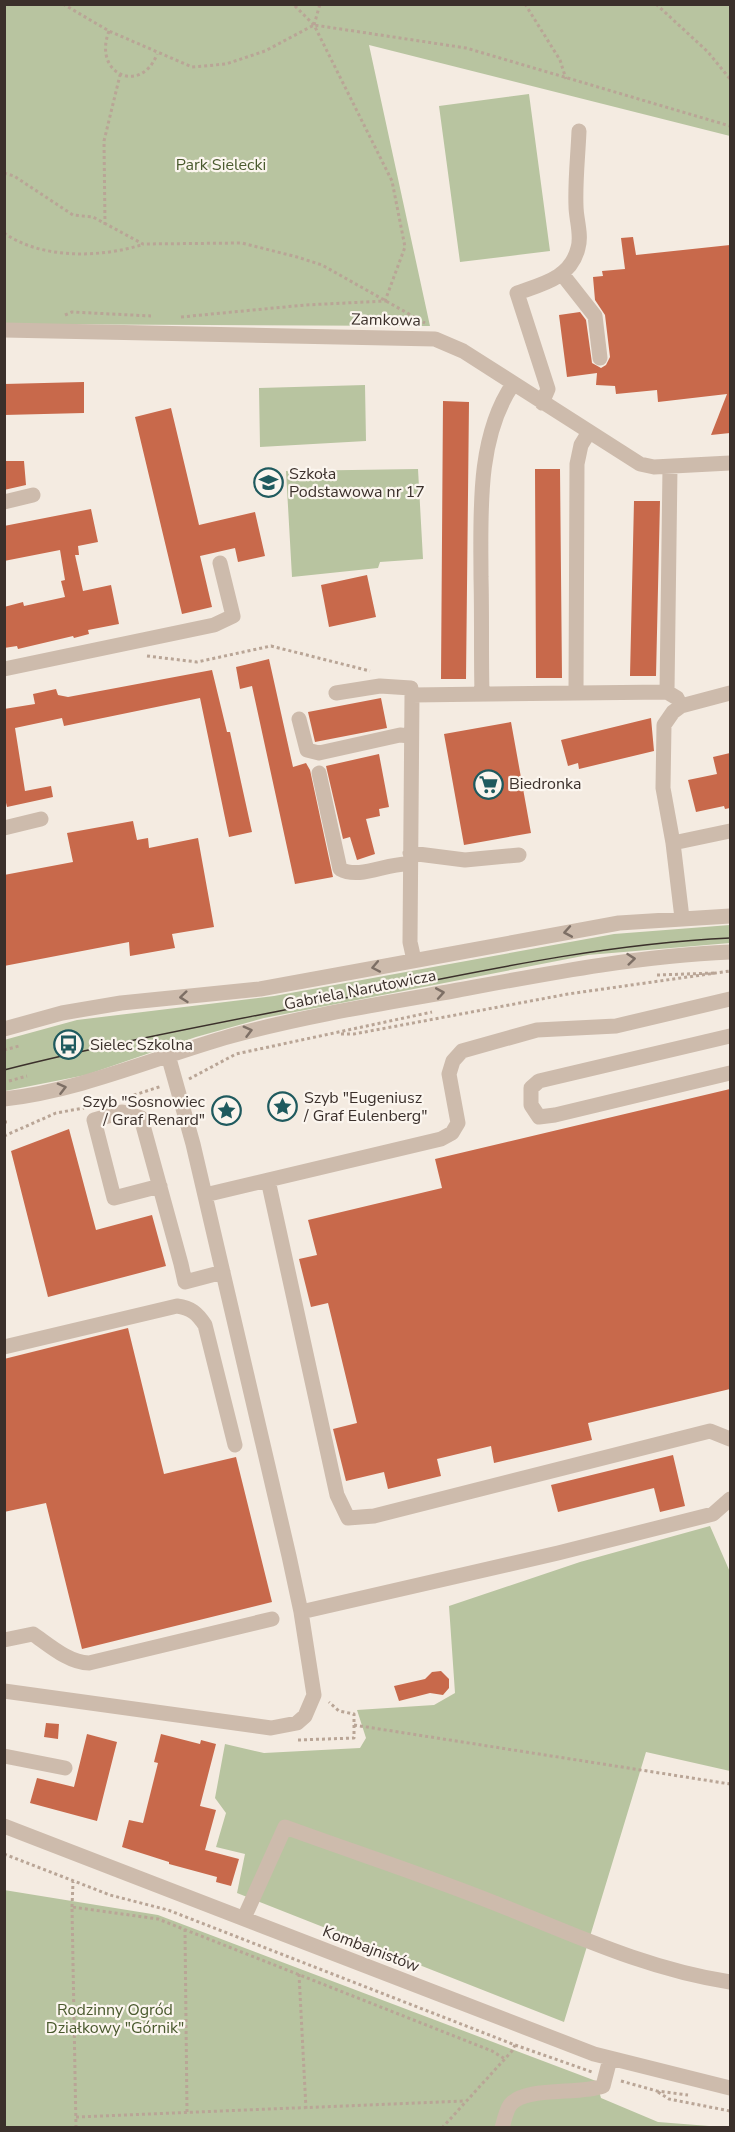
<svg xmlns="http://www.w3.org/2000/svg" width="735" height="2132" font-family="'Nunito Sans',sans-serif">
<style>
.green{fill:#b8c4a0}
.building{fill:#c8694b}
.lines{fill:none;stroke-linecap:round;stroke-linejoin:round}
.path{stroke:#b9a596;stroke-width:3;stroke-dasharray:3 3;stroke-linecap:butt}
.minor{stroke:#cdbbac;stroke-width:15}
.tram{stroke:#3b302b;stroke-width:1.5}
.oneway{stroke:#7d6f65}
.labels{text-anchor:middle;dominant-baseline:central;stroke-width:4.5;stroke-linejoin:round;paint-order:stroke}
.park-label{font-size:16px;fill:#4a5a2e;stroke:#fbf5ee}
.street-label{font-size:16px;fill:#3b302b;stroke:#fbf5ee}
.poi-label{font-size:16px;fill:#3b302b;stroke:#fbf5ee;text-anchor:start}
</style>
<rect width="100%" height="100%" fill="#f4ebe1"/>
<path class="green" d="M5,5H730V136L369,45L430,326L5,324Z
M529,94L550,251L460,262L439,106Z
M365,385L366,441L260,447L259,388Z
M418,469L423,559L380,562L378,568L292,577L286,471Z
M730,925V943L588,955L264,1018L196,1037L86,1075L5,1091L4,1040L77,1020L274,996L614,934Z
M710,1526L730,1572V1771L646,1752L564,2022L237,1893L245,1854L216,1847L226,1813L215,1798L225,1744L264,1753L360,1748L366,1738L357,1710L434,1705L455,1693L449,1606L580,1562Z
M4,1890L158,1915L596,2081L601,2098L658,2122L722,2127H5Z"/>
<path class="building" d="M633,237L636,255L730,245V433L711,435L727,394L658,402L657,390L616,394L615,386L596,385L597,373L567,377L559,315L580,312L586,320L592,363L601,368L606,365L610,357L605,315L595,300L593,277L603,276L602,271L625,269L621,238Z
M84,382V413L4,415V384Z
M443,401L469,402L466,679H441Z
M171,408L199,525L255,512L265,556L238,562L235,548L200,556L212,607L182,614L135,417Z
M4,461H24L26,485L4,490Z
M535,469H560L562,678H536Z
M634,501H660L656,676H630Z
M91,509L98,542L78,546L79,555H75L83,591L111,585L119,624L88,630L89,634L74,638L73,636L18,649L17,646L4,648V607L23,602L24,606L65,597L61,581L65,580L60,550L4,561V526Z
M367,575L376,617L329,627L321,585Z
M269,659L293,767L306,763L310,770L333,877L295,884L252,686L240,689L236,667Z
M212,670L227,732H230L252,832L229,837L200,698L64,726L62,718L15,728L25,791L51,786L53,797L7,807L4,794V709L35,704L33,694L56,689L58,695L68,697Z
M381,698L387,728L315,742L308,712Z
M651,718L654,751L579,769L578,763L568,766L561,740Z
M511,722L531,833L464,845L444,734Z
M730,753V808L725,809L724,806L696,812L688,780L717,774L713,757Z
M379,754L389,807L379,809L380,816L366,819L375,854L357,860L350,837L343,839L326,766Z
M133,821L137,840L148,838L149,848L198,838L214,927L172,934L175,948L130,956L129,942L4,966V875L73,862L67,833Z
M730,1089V1389L588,1423L592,1440L494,1463L491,1446L437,1459L441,1476L388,1489L384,1472L346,1481L333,1429L357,1423L328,1303L311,1307L299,1259L317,1255L308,1220L442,1188L435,1159Z
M69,1129L96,1230L152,1215L166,1266L48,1297L11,1151Z
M128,1328L164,1474L236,1457L272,1602L82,1649L46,1503L4,1512V1359Z
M673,1455L685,1506L660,1512L654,1488L558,1512L551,1485Z
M441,1671L449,1679V1688L443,1695L430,1693L399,1701L394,1686L425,1679L432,1672Z
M46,1723L59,1724L58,1739L44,1737Z
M87,1734L117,1742L97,1821L30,1803L37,1778L74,1787Z
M161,1734L200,1744L201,1740L216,1744L200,1806L216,1810L205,1850L239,1859L231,1886L216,1882L217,1877L169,1864V1862L122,1847L129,1820L143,1823L158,1763L154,1762Z"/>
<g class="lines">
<path class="path" d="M63,4L109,31L192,67L226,64L265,51L314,25L466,48L730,126
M525,4L560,60L566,79
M656,4L708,52L730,79
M314,25L320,4
M109,31C92,75 142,95 157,54
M4,173L14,176L73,215L93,217L143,244L242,243L297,257L322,265L425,323
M105,225L104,141L120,75
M4,233C41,259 99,258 141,245
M65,315L72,312L151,316
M181,317L305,305L385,301L405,247L392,181L314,25L293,4
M147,656L197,662L271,646L370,671
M657,975L715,973
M341,1034H354L568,994L730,971
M4,1050L19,1046
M189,1079L236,1054L432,1012
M9,1081L27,1076
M128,1097L162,1086
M4,1122H8
M4,1136L56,1113L84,1108
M354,1725L730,1784
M298,1740L354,1738V1714L339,1711L329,1702
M4,1854L110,1895L168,1910L515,2045L592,2072
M72,1907L73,1882
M185,1929L187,2113
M299,1974L306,2109
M621,2081L657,2091L688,2095
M658,2092L669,2099L730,2111
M76,2117L465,2101
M76,2128L72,1907L158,1919L492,2051L505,2059
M442,2128L512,2051L515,2045"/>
<path class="minor" d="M562,274L595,316L600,358
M4,330L435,339L463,351L640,464L654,467L730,463
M542,403L548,389L517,293C542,284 571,278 578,248C582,235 576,219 576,206C575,181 578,156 579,131
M4,502L33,495
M4,669L214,625L233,616L220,563
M576,692L577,464L581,445L589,432
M667,692L670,467
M336,693L380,686L411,688
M482,693C481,655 482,616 481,577C481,515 476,438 513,384
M681,706L673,712L664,725L663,788L673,843L682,918
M299,719L307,750L319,753L400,735L410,736
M319,773L340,869C360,880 388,862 410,864
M4,828L41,819
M673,843L730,831
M410,853L465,860L519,855
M414,960L410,942L412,695L667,692L677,698L681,706L730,693
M4,1029L62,1013L121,1003L260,989L619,923L730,916
M730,1036L539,1081L531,1088V1105L539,1117L555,1115L730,1073
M4,1099C83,1090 156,1057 231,1036C304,1016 379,1004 453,991C545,974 636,956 730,952
M268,1180L337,1495L348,1518L374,1516L710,1431L730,1439
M160,1186L114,1198L94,1120L122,1112L141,1118L181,1264L185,1282L223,1272
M205,1195L441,1139L452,1133L458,1123L449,1074L453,1061L462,1051L537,1030L616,1026L730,999
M4,1347L177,1306C191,1308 197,1313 205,1325L235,1445
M301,1612L558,1553L713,1514L730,1499
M4,1640L33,1634C49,1645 69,1663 89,1663L272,1619
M4,1691L271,1728L297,1723L305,1716L314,1695L301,1612L289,1556L193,1144L168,1055
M4,1756L65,1768
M4,1826L594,2054L730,2088
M244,1918L285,1827C359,1854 434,1878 507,1908C581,1938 651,1970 730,1982
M502,2128C504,2121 506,2111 510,2105C525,2086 580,2095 603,2086L610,2059"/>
<path class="tram" d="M4,1070C119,1041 235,1020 350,997C476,972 602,944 730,938"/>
</g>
<defs><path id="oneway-chevron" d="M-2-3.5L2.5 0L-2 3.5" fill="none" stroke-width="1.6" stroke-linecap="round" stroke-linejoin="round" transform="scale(1.5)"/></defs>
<g class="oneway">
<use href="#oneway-chevron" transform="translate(568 932) rotate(170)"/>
<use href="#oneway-chevron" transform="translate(631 959) rotate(-6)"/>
<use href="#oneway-chevron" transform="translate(376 967) rotate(169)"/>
<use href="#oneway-chevron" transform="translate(440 993) rotate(-10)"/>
<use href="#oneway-chevron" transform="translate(184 997) rotate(174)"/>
<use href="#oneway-chevron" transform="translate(248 1031) rotate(-15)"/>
<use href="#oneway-chevron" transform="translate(62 1088) rotate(-14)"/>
</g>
<defs>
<symbol id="school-ring" viewBox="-11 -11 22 22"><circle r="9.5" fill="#fbf5ee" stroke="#1f5a5e" stroke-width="1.5"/><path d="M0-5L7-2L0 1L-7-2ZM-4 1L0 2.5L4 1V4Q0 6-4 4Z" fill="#1f5a5e"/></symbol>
<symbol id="supermarket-ring" viewBox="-11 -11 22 22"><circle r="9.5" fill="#fbf5ee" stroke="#1f5a5e" stroke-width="1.5"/><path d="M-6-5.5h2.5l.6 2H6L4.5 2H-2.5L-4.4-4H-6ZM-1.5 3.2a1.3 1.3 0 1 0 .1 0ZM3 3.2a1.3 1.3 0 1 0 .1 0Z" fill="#1f5a5e"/></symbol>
<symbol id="bus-ring" viewBox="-11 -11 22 22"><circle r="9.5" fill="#fbf5ee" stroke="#1f5a5e" stroke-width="1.5"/><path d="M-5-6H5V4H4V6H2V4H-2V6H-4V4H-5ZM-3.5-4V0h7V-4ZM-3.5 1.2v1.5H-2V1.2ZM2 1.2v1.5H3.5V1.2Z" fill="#1f5a5e"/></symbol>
<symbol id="sight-ring" viewBox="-11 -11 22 22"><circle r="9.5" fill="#fbf5ee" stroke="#1f5a5e" stroke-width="1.5"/><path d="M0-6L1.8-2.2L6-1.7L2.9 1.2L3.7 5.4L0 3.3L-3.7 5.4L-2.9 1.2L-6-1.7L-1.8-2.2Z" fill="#1f5a5e"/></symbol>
</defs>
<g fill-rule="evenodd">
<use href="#school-ring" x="252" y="466" width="33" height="33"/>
<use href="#supermarket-ring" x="472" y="768" width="33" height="33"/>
<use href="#bus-ring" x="52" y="1028" width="33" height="33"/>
<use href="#sight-ring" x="266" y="1090" width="33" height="33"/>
<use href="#sight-ring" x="210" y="1094" width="33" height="33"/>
</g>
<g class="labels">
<g class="park-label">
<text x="221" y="165">Park Sielecki</text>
<text x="115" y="2010">Rodzinny Ogród<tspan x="115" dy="18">Działkowy "Górnik"</tspan></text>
</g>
<g class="street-label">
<text transform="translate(386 320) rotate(1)">Zamkowa</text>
<text transform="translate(360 990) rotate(-11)">Gabriela Narutowicza</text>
<text transform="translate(371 1949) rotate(21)">Kombajnistów</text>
</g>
<g class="poi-label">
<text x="289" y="474">Szkoła<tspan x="289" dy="18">Podstawowa nr 17</tspan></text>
<text x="509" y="784">Biedronka</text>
<text x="90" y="1045">Sielec Szkolna</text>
<text x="304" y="1098">Szyb "Eugeniusz<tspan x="304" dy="18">/ Graf Eulenberg"</tspan></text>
<text x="205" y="1102" text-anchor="end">Szyb "Sosnowiec<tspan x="205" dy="18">/ Graf Renard"</tspan></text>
</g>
</g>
<rect width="735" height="2132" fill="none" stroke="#3b302b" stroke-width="12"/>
</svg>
